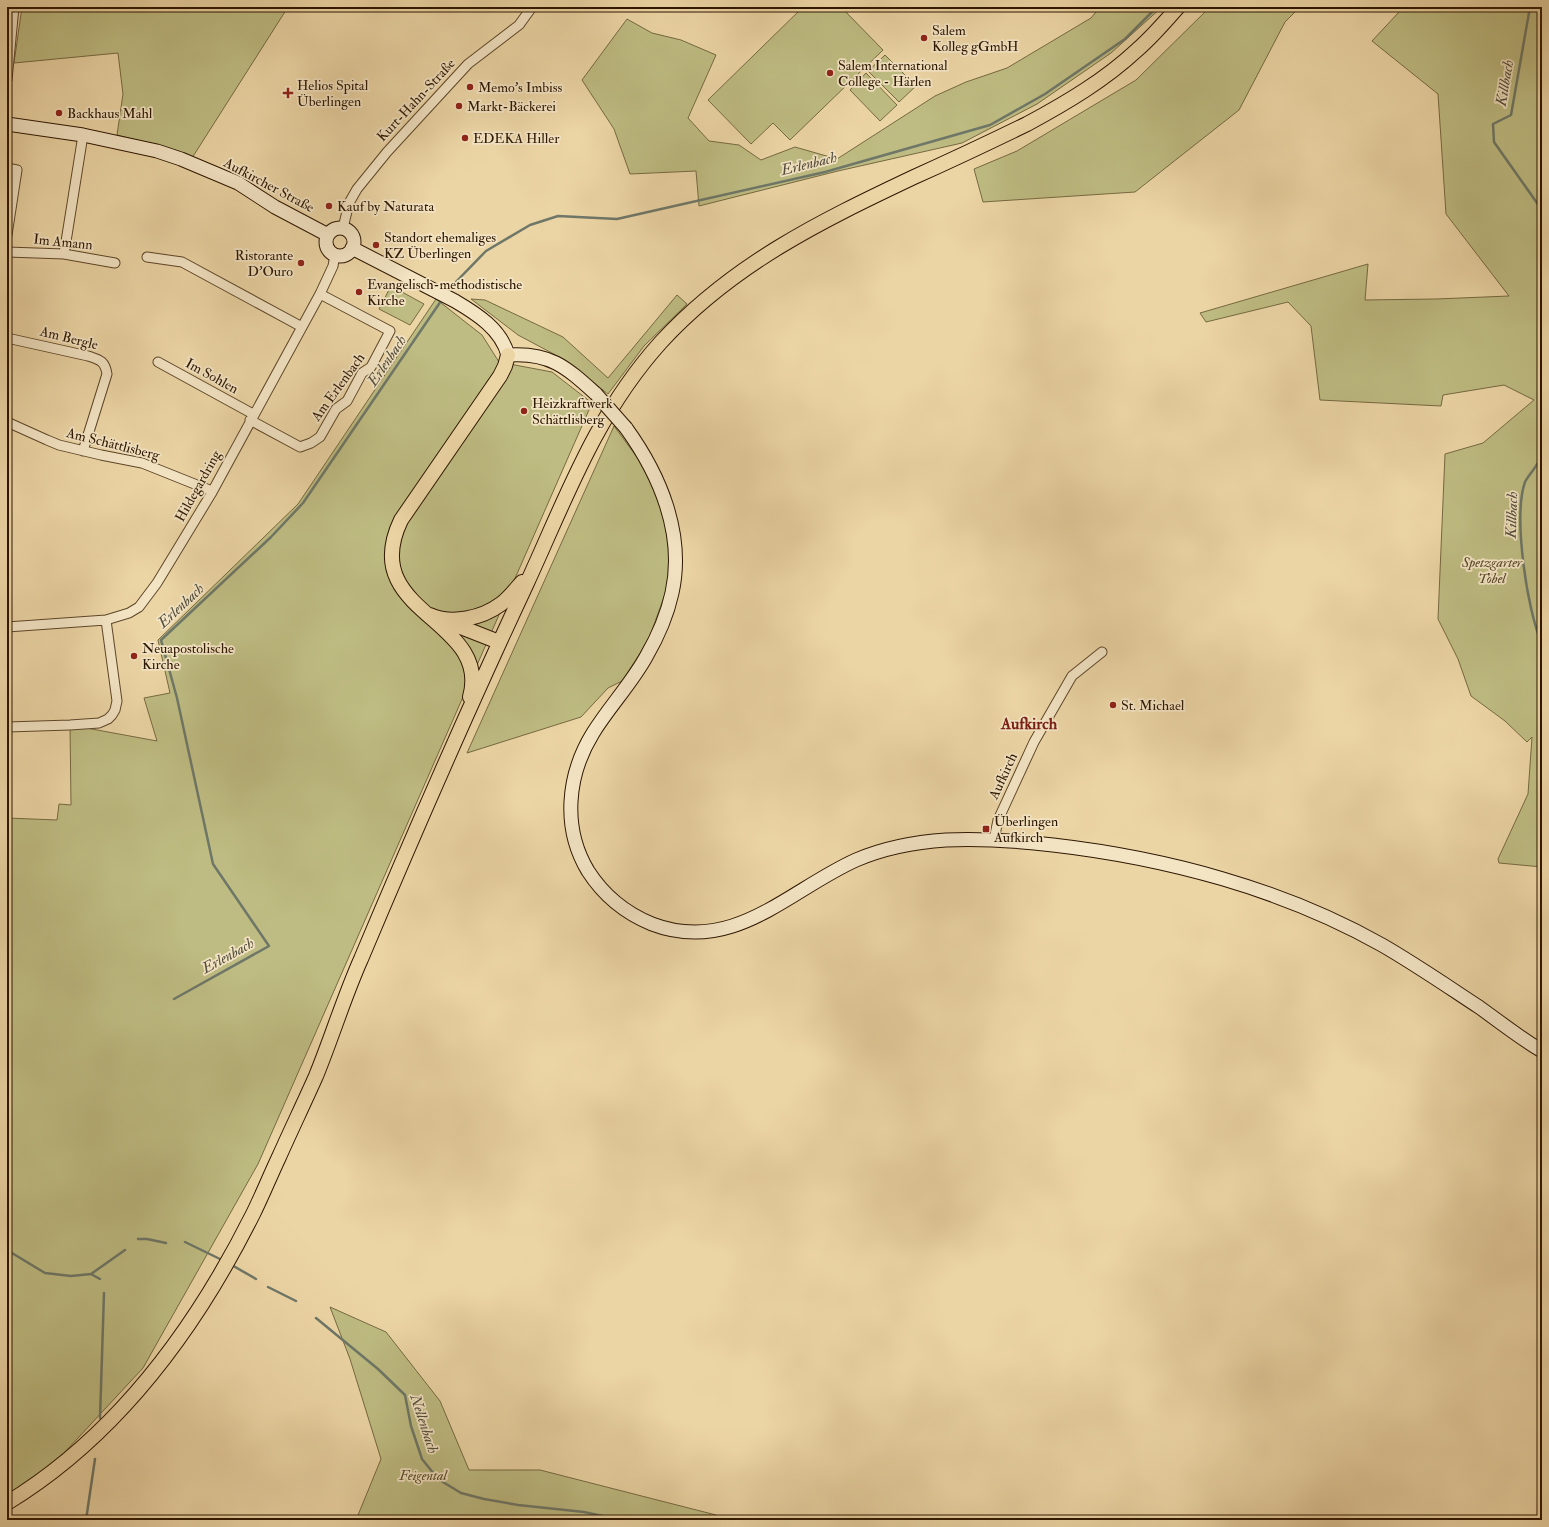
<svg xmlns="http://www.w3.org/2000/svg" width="1549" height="1527" font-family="'IM FELL Double Pica',serif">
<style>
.green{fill:#bebc82;stroke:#766941}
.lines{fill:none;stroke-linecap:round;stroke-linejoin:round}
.stream{stroke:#6e7768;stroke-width:2.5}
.street-casing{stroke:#5d4629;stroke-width:11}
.secondary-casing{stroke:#2d1600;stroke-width:15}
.primary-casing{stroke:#2d1600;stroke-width:16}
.street{stroke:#f3e4c4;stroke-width:9}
.secondary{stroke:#f3e4c4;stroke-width:13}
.primary{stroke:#ecd5a5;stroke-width:14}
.secondary-bridge-casing{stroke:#2d1600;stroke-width:15;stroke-linecap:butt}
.secondary-bridge{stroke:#f3e4c4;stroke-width:13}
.poi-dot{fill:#8f2418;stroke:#f3e4c4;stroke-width:1.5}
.labels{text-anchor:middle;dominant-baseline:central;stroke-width:3.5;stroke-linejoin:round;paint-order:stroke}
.poi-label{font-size:14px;fill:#2d1600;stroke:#f3e4c4;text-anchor:start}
.street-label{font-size:14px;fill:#2d1600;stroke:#f3e4c4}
.park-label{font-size:14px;font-style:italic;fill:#584827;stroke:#f3e4c4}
.water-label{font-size:15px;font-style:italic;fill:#534e3d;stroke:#f3e4c4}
.quarter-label{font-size:16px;font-weight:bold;fill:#7a1f14;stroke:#f3e4c4}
</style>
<rect width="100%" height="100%" fill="#ecd5a5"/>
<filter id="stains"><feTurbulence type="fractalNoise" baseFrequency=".005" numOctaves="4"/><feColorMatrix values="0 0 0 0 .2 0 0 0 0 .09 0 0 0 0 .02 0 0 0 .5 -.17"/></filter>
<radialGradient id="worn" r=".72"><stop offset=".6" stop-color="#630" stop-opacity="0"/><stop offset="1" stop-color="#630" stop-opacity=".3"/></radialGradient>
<path class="green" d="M22,7H288L192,158L178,151L117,135L123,94L118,53L14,63Z
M803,7H841L883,50L790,140L773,123L751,144L708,100Z
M1100,7H1162L1111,53L1037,104L962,143L838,171L699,206L696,171L630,174L614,129L582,80L627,19L652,33L681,40L716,55L688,118L709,141L739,145L761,160L795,147L837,159L935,96L966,82L1007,68L1091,18Z
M1210,7H1300L1285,22L1239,110L1135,192L983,202L974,169L1017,151L1136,80Z
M1407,7H1542V867L1499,863L1498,859L1528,794L1532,737L1527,742L1505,721L1471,696L1458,659L1438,619L1445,454L1483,443L1534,400L1504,385L1443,395L1441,406L1320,400L1311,326L1288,302L1206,322L1200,313L1368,264L1365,300L1436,299L1509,296L1446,214L1438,94L1372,41L1400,11Z
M885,55L916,86L899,102L868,71Z
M866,73L897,105L880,121L850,90Z
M391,286L424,304L410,325L379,309Z
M677,295L687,304L644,346L608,394L565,360L518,335L471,299L485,300L563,337L608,378Z
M436,299L482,335L499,362L552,372L592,403L258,1164L143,1368L64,1453L22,1488L7,1497V818L57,820L59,804L71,805L70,725L157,741L144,698L170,693L158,640L298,504Z
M614,426L642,464L656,492L666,527L670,554L668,586L648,641L622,681L608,688L581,717L467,753Z
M330,1307L386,1332L440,1401L469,1470H540L716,1515L720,1520H356L381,1459L350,1359Z"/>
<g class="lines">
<path class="stream" d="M1530,7L1511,115L1493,124L1494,142L1542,210
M450,288L486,251L530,225L558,216L617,219L825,172L990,125L1045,94L1125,39L1157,7
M1542,464H1537C1534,470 1528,476 1525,482C1513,516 1527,611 1542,644
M174,999L269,946L213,864L177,698L161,640L271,537L303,503L441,301
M138,1239H147L166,1243
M185,1242L222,1260
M7,1250L45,1273L71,1276L91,1274L125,1250
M230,1264L256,1279
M91,1274L100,1279
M268,1287L296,1301
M316,1318L378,1369L405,1395L411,1426L422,1459L438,1479L461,1493L484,1499L518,1505L584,1512L621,1520
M100,1418L104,1293
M86,1520L95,1459"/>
<defs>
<path id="street" d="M7,80L14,7
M7,168L17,170L7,235
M343,228L349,203L357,189L387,152L468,64L519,25L532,7
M7,252L64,254L115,263
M64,254L83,135
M147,257L182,262L302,327
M7,338L88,356C100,360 105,361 107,374L83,451
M158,362L253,414
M250,420L300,447L311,443L320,437L336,409L347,401L362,373L371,367L390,331L320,294
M7,422L47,440L59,445L101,455L142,463L212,491
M7,627L106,620L129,613L139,607L157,583L211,494L320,294L333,266L335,255
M7,727L70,725L99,723L108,719L112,715L115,710L117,701L106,620
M994,840L998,820L1034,742L1072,676L1102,652"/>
<path id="secondary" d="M7,124L83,135L157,151L181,159L238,183L275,207L328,235
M326 242a14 14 0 1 1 28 0a14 14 0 1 1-28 0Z
M352,248L455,301C477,314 501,329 508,355C550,352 566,367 596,394
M626,428C660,475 685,534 672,593C667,616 657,638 646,657C631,684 609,707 593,733C567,775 562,828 588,871C604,896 625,913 652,924C733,955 789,890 856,860C884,848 915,842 946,840C982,838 1018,841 1053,845C1166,858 1283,889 1382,945C1415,964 1447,986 1479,1007C1500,1022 1520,1038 1542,1051"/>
<path id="primary" d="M430,615C452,625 482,618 501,604C509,598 515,590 522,582
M448,622L499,642
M470,697C492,618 356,614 401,520L500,376L505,366L508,355
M7,1503C117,1436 196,1328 253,1214C262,1196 270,1176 279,1157C291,1130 304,1103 316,1076C332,1037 344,997 361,959C414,833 469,707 527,583C567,496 596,414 661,342C733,264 819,222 914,177C952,160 990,142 1027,124C1066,103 1105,80 1137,50C1152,37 1165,22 1178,7"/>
</defs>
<use href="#street" class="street-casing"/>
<use href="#secondary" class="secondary-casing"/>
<use href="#primary" class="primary-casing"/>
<use href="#street" class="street"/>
<use href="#secondary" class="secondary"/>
<use href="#primary" class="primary"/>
<defs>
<path id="secondary-bridge" d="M596,394L626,428"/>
</defs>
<use href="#secondary-bridge" class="secondary-bridge-casing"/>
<use href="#secondary-bridge" class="secondary-bridge"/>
</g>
<g class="poi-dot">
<circle cx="924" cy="38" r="4"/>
<circle cx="830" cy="73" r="4"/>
<circle cx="470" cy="87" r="4"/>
<path d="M286 87h4v4h4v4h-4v4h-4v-4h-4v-4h4z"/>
<circle cx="459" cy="106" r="4"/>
<circle cx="59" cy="113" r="4"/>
<circle cx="465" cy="138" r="4"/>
<circle cx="329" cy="206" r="4"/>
<circle cx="376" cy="245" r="4"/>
<circle cx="301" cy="263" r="4"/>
<circle cx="359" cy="292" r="4"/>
<circle cx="524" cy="411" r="4"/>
<circle cx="134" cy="656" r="4"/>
<circle cx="1113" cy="705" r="4"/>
<rect x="982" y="825" width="8" height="8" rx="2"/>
</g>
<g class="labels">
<g class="poi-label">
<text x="932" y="30">Salem<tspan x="932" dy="16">Kolleg gGmbH</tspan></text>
<text x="838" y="65">Salem International<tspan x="838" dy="16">College - Härlen</tspan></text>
<text x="297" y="85">Helios Spital<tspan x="297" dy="16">Überlingen</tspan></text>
<text x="478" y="87">Memo's Imbiss</text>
<text x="467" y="106">Markt-Bäckerei</text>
<text x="67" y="113">Backhaus Mahl</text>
<text x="473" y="138">EDEKA Hiller</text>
<text x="337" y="206">Kauf by Naturata</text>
<text x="384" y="237">Standort ehemaliges<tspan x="384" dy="16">KZ Überlingen</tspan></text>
<text x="293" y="255" text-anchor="end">Ristorante<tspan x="293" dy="16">D'Ouro</tspan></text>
<text x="367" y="284">Evangelisch-methodistische<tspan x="367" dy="16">Kirche</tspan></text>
<text x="532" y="403">Heizkraftwerk<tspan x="532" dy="16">Schättlisberg</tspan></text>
<text x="142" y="648">Neuapostolische<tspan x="142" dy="16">Kirche</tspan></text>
<text x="1121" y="705">St. Michael</text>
<text x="994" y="821">Überlingen<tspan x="994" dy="16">Aufkirch</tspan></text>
</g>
<g class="street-label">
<text transform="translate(416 100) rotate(-47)">Kurt-Hahn-Straße</text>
<text transform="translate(269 185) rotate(28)">Aufkircher Straße</text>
<text transform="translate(63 242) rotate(6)">Im Amann</text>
<text transform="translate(69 338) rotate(14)">Am Bergle</text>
<text transform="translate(212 376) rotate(29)">Im Sohlen</text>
<text transform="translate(338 387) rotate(-54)">Am Erlenbach</text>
<text transform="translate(113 444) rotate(14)">Am Schättlisberg</text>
<text transform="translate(198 486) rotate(-61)">Hildegardring</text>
<text transform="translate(1003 776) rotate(-65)">Aufkirch</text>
</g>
<g class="park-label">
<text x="1492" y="562">Spetzgarter<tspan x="1492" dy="16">Tobel</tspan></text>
<text x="423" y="1475">Feigental</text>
</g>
<g class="water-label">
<text transform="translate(1505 83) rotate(-80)">Killbach</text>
<text transform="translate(809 164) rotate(-14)">Erlenbach</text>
<text transform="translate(387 361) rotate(-56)">Erlenbach</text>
<text transform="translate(1512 515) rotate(-88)">Killbach</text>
<text transform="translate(181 606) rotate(-43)">Erlenbach</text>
<text transform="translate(228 956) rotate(-29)">Erlenbach</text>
<text transform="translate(424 1424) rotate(72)">Nellenbach</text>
</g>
<g class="quarter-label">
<text x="1029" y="724">Aufkirch</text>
</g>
</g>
<rect width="1549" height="1527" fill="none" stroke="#ecd5a5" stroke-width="24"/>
<rect x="8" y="8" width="1533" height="1511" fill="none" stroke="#2d1600" stroke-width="2"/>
<rect x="12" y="12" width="1525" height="1503" fill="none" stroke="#2d1600"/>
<rect width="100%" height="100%" filter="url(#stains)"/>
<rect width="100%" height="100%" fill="url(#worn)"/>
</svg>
